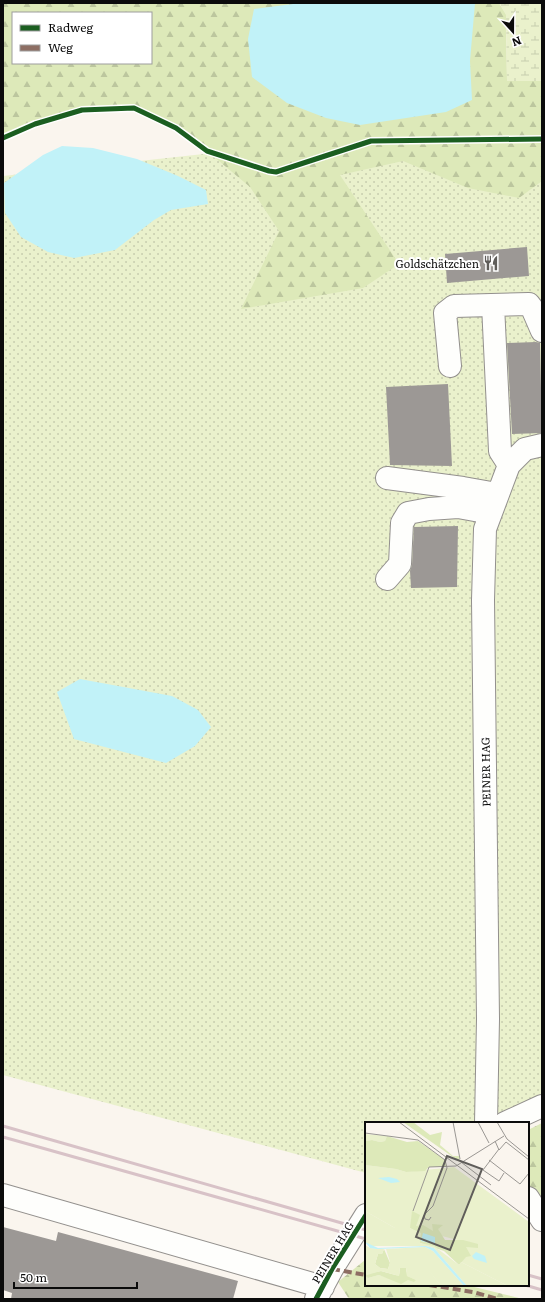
<svg xmlns="http://www.w3.org/2000/svg" width="545" height="1302" font-family="Literata,serif">
<style>
.grass{fill:url(#grass-dots)}
.forest{fill:url(#forest-firs);fill-rule:evenodd}
.wetland{fill:url(#wetland-marsh)}
.water{fill:#c1f2f8}
.building{fill:#9c9895}
.lines{fill:none;stroke-linecap:round;stroke-linejoin:round}
.minor-casing{stroke:#93908d;stroke-width:24}
.minor{stroke:#fefefc;stroke-width:22}
.rail{stroke:#d8c2c7;stroke-width:3}
.quiet{stroke:#8d6e63;stroke-width:4;stroke-dasharray:8 4;stroke-linecap:butt}
.cycleway-casing{stroke:#fff;stroke-width:8}
.cycleway{stroke:#1b5e20;stroke-width:5}
.labels{text-anchor:middle;dominant-baseline:central;stroke-width:4;stroke-linejoin:round;paint-order:stroke}
.poi-label{font-size:11px;fill:#0b0b0b;stroke:#fff;text-anchor:end}
.street-label{font-size:11px;fill:#0b0b0b;stroke:#fff}
.inset-road{fill:none;stroke:#9a9793;stroke-width:1}
.view{fill:#5f5d5a;fill-opacity:0.15;stroke:#5f5d5a;stroke-width:2}
.inset-edge{fill:none;stroke:#0b0b0b;stroke-width:2}
</style>
<defs>
<pattern id="grass-dots" width="8" height="8" patternUnits="userSpaceOnUse"><rect width="8" height="8" fill="#eaf1cc"/><path d="M2 2h.1M6 6h.1" fill="none" stroke="#c7cdae" stroke-width="1.8" stroke-linecap="round"/></pattern>
<pattern id="forest-firs" width="22" height="20" patternUnits="userSpaceOnUse"><rect width="22" height="20" fill="#dde9b9"/><path d="M5 1l3.5 6h-7zM16 11l3.5 6h-7z" fill="#bcc69e"/></pattern>
<pattern id="wetland-marsh" width="20" height="14" patternUnits="userSpaceOnUse"><rect width="20" height="14" fill="#eaf1cc"/><path d="M1 5h8M5 5V1M11 12h8M15 12V8" fill="none" stroke="#c7cdae"/></pattern>
</defs>
<rect width="100%" height="100%" fill="#faf5ee"/>
<path class="grass" d="M542,117V1095L486,1123H366V1173L3,1075V176Z"/>
<path class="forest" d="M3,3H499L506,14L507,80L542,81V181L519,198L468,188L403,161L340,175L399,264L363,288L241,309L279,231L250,187L207,151L176,128L134,108L82,110L35,124L3,138ZM13,13H151V63H13Z
M542,1123V1204L528,1184V1130Z
M365,1260H366V1285H466L523,1299H349L338,1282Z"/>
<path class="wetland" d="M499,3H542V81H507L506,15Z"/>
<path class="water" d="M301,3H475L470,61L472,100L446,112L360,125L326,118L287,103L252,77L248,39L254,9Z
M62,146L93,148L137,159L178,176L206,190L208,204L171,210L154,220L115,250L74,258L48,252L21,237L5,213L4,183L43,155Z
M80,679L172,696L198,710L211,727L195,746L166,763L74,739L57,692Z"/>
<path class="building" d="M527,247L529,276L447,283L445,254Z
M536,342L540,343L542,433L512,434L507,343Z
M448,384L452,466L390,465L386,387Z
M458,526L457,587L411,588L410,571L412,565L414,527Z
M3,1227L56,1241L58,1232L238,1281L233,1299H11L12,1293L3,1290Z"/>
<g class="lines">
<defs>
<path id="minor" d="M493,305L500,451L509,465
M450,366L445,313L454,306L529,304L532,308L542,331
M387,478L463,488L497,494
M387,579L400,564L402,523L408,513L429,509L458,507L491,513
M486,1123L488,1019L483,600L485,529L509,465L525,449L542,445
M505,1123L542,1106
M3,1195L323,1287
M528,1198L542,1220
M316,1299L332,1269L366,1215"/>
</defs>
<use href="#minor" class="minor-casing"/>
<use href="#minor" class="minor"/>
<path class="rail" d="M3,1126L366,1230
M3,1137L366,1239
M528,1275L542,1279
M525,1285L542,1290"/>
<path class="quiet" d="M332,1269L366,1275
M429,1285L473,1292L498,1299"/>
<defs>
<path id="cycleway" d="M3,138L35,124L82,110L134,108L176,128L207,151L269,171L276,172L371,141L542,139
M316,1299L332,1269L366,1215"/>
</defs>
<use href="#cycleway" class="cycleway-casing"/>
<use href="#cycleway" class="cycleway"/>
</g>
<defs>
<symbol id="restaurant-bare" viewBox="-9 -9 18 18"><path d="M-5-6h1v4h1v-4h1v4h1v-4h1v5L-1.5 .5V6h-2V.5L-5-1ZM5-6V6H3V1.5H1.5Q1.5-4 5-6Z" fill="#5f5d5a" stroke="#fff" stroke-width="2.5" paint-order="stroke"/></symbol>
</defs>
<g fill-rule="evenodd">
<use href="#restaurant-bare" x="480" y="252" width="22" height="22"/>
</g>
<g class="labels">
<g class="poi-label">
<text x="479" y="263">Goldschätzchen</text>
</g>
<g class="street-label">
<text transform="translate(485 772) rotate(-91)">PEINER HAG</text>
<text transform="translate(332 1252) rotate(-59)">PEINER HAG</text>
</g>
</g>
<g transform="translate(365 1122)">
<rect width="164" height="164" fill="#faf5ee"/>
<path d="M0,12L22,14L20,19L15,20L7,18L0,19ZM0,43L31,47L41,50L89,45L164,100V164H143L96,140L100,120L46,106H30L0,89ZM61,144L76,164H0V154L3,156L14,153L23,156Z" fill="#eaf1cc"/>
<path d="M38,0H48L65,13L77,10L75,23L88,34H94L95,40ZM22,14L42,20L53,19L80,38L81,45H64L60,49L41,50L31,47L0,43V19L7,18L15,20L20,19ZM47,89L55,93L51,104L58,103L68,109L67,102L78,103L73,107L80,118H98L113,122V126L101,125L106,134L101,135L94,143L79,129L55,121L50,109L45,106ZM19,127L25,141L23,147L15,146L10,142L13,132H17ZM35,146H41L42,154L51,158L49,160L43,158L36,162L14,153L3,156L0,154V152L16,149L34,154Z" fill="#dde9b9"/>
<path d="M0,89L30,106H45L56,111L55,121L69,124L94,143L96,140L143,164H102L69,126L61,124H5L0,120ZM0,123L5,126L19,127L17,132H13L10,142L15,146L23,147L25,140L21,127L60,125L68,129L99,164H76L61,145L51,158L42,154L41,146H35L34,154L16,149L2,153L0,152Z" fill="#eaf1cc"/>
<path d="M24,55L32,57L35,60L26,61L13,56ZM58,111L70,115V122L56,119ZM0,120L13,126L61,124L69,126L102,164H99L68,129L60,125L12,127L5,126ZM111,130L120,134L122,141L109,137L107,134Z" fill="#c1f2f8"/>
<path class="inset-road" d="M34,0L164,97M88,0L95,37M113,0L124,21M132,0L142,17L164,35M0,11L53,18L80,38L82,46M130,19L134,28L141,20L164,38M134,27L118,48L134,59L139,51M124,38L155,62L164,51M96,40L126,63M48,89L64,45L91,44L139,14M66,95L64,98L60,97L59,93L68,84L82,46"/>
<path class="view" d="M82,34L117,47L85,128L51,115Z"/>
<rect width="164" height="164" class="inset-edge"/>
</g>
<rect width="545" height="1302" fill="none" stroke="#0b0b0b" stroke-width="8"/>
<rect x="12" y="12" width="140" height="52" fill="#ffffff" stroke="#9d9d9d"/>
<rect x="20" y="25" width="20" height="6" fill="#1b5e20" stroke="#9d9d9d"/>
<text x="48" y="32" font-size="12" fill="#0b0b0b">Radweg</text>
<rect x="20" y="45" width="20" height="6" fill="#8d6e63" stroke="#9d9d9d"/>
<text x="48" y="52" font-size="12" fill="#0b0b0b">Weg</text>
<g transform="translate(513 32) rotate(159)" stroke="#ffffff" stroke-width="3" paint-order="stroke">
<path d="M0-3L7 15L0 10L-7 15Z" fill="#0b0b0b"/>
<text y="-6" font-size="11" font-weight="bold" text-anchor="middle" fill="#0b0b0b">N</text>
</g>
<path d="M14 1282v6h123v-6" fill="none" stroke="#0b0b0b" stroke-width="2"/>
<text x="20" y="1282" font-size="12" fill="#0b0b0b" stroke="#ffffff" stroke-width="3" paint-order="stroke">50 m</text>
</svg>
